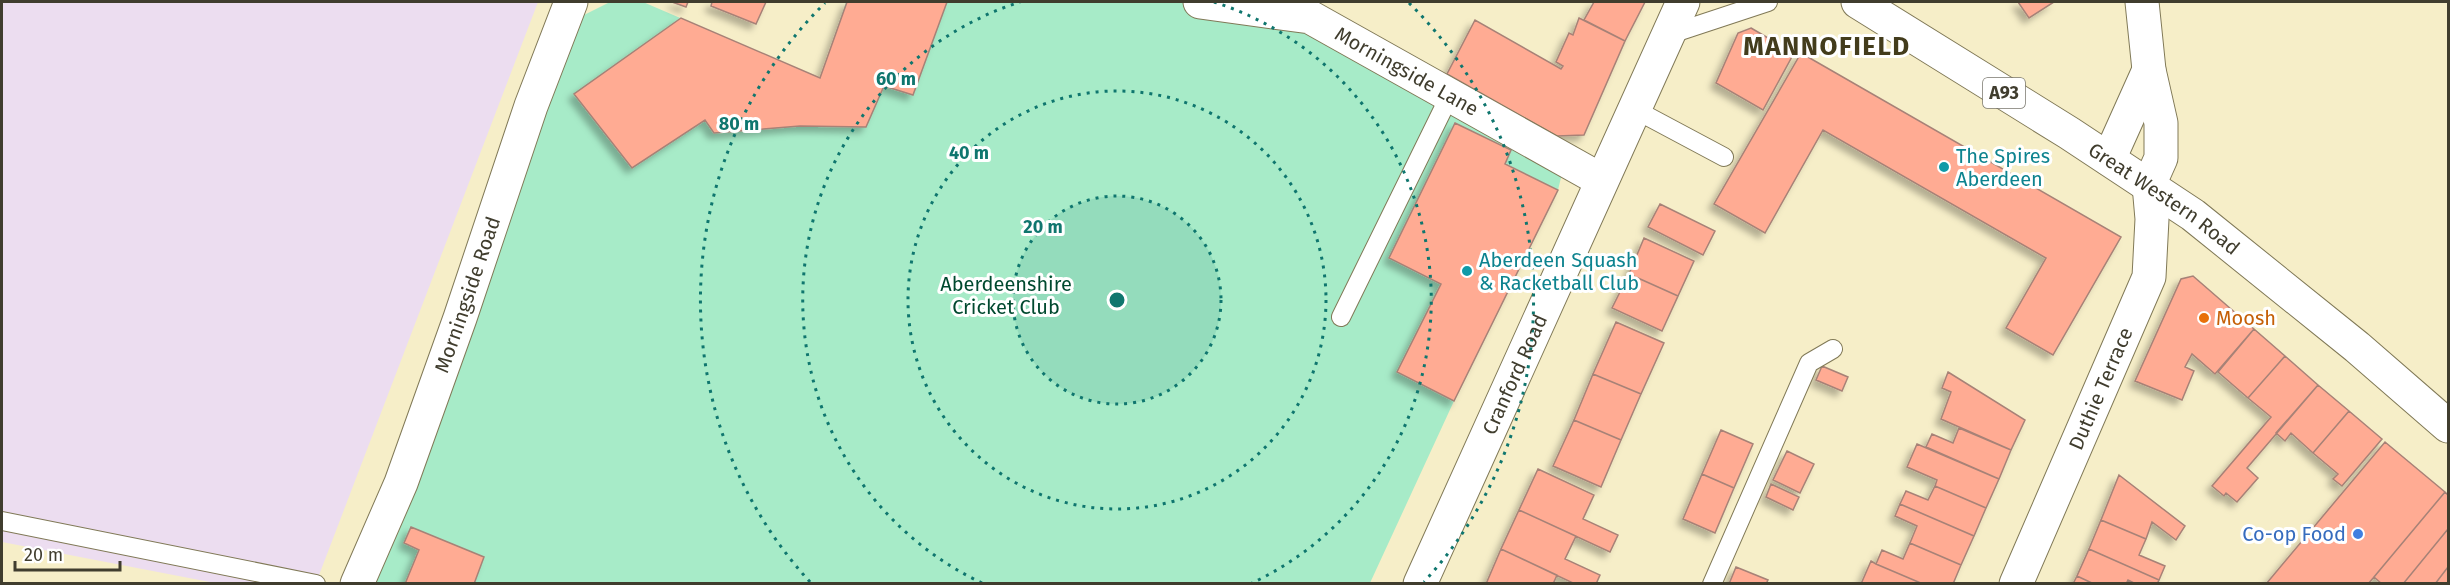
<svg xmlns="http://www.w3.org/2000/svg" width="2450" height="585" font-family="'Fira Sans',sans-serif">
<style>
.industrial{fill:#ecddf0}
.green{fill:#a7ebc8}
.building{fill:#ffab93;stroke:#a78277;stroke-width:1.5;filter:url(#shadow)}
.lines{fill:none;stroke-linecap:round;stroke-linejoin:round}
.service-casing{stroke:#807957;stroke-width:20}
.minor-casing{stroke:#807957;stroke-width:35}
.primary-casing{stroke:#807957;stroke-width:35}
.service{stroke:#fff;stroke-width:18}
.minor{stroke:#fff;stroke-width:33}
.primary{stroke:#fff;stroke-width:33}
.ring{fill:none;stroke:#0f766e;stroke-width:3;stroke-dasharray:3 6}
.culture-dot{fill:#0f9aa8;stroke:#fff;stroke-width:2}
.food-dot{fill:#e8710a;stroke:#fff;stroke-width:2}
.shop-dot{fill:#3f7fe0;stroke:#fff;stroke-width:2}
.labels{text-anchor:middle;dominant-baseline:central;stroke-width:6;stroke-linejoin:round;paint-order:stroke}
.shield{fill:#fff;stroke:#79776d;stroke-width:1.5}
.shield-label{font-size:18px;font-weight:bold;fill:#403d2e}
.street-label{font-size:20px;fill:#403d2e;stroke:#fff}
.culture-label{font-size:20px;fill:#0d838f;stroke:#fff;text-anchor:start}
.park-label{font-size:20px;fill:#00492f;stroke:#fff}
.food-label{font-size:20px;fill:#c56008;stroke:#fff;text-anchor:start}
.shop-label{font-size:20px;fill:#366cbe;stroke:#fff;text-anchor:end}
.district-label{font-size:26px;font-weight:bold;letter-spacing:1.5px;fill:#433c1c;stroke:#fff}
.centre{fill:#0f766e;stroke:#fff;stroke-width:3}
.ring-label{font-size:18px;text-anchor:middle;font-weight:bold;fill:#0f766e;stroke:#fff;stroke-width:6;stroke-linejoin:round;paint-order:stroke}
</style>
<defs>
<filter id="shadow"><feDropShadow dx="-5.5" dy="5.5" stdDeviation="3" flood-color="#0004"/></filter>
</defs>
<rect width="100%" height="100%" fill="#f6eec8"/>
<path class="industrial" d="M2,2H538L316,583H215L2,542Z"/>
<path class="green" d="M610,2H643L820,78L846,2H1200L1310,17L1565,161L1558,190L1454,401L1370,583L357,584L562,26Z"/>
<path class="building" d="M672,2H688L686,7Z
M712,2H766L756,24L711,6Z
M847,2H947L913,95L884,86L866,127L800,126L714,133L705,120L632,168L574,94L681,18L820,78Z
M1594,2H1645L1625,41L1584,20Z
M2018,2H2054L2029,18Z
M1579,18L1625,41L1584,135L1557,136L1447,74L1475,20L1561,69L1563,66L1556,62L1569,33L1573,35Z
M1751,28L1794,53L1763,110L1716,83L1738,33Z
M1801,53L2121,237L2053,355L2006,328L2046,258L1823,130L1765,233L1714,204Z
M1455,123L1511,150L1505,164L1558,190L1454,401L1397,372L1441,284L1389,258Z
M1660,204L1715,231L1703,255L1648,227Z
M1644,238L1694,261L1678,296L1629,274Z
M1629,274L1678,296L1662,331L1612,308Z
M2193,276L2254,329L2215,374L2192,354L2185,367L2194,371L2182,400L2135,381L2181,279Z
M1616,322L1664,343L1641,394L1593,374Z
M2254,329L2285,356L2248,398L2218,372Z
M2285,356L2318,385L2247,468L2258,478L2237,502L2226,493L2224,496L2212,486L2271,417L2248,398Z
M1822,366L1848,377L1842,391L1816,380Z
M1948,372L2025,420L2011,450L1941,419L1951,392L1942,388Z
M1593,374L1641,394L1621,440L1574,420Z
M2318,385L2349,411L2313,453L2291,433L2285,441L2276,433Z
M2349,411L2382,439L2342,486L2333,479L2338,474L2313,453Z
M1574,420L1621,440L1601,487L1553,466Z
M1959,428L2011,450L1999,479L1926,447L1932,434L1953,443Z
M1721,430L1753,444L1734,488L1702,474Z
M2385,442L2445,492L2374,577L2368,584H2266Z
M1917,444L1999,479L1986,508L1935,486L1937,480L1907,467Z
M1787,451L1814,464L1800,493L1773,480Z
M1538,469L1594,495L1583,519L1618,535L1610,552L1519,510Z
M1702,474L1734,488L1715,533L1683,519Z
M2119,475L2185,526L2176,540L2152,522L2146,539L2101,520Z
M1771,484L1799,497L1793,510L1766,497Z
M1935,486L1986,508L1974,536L1900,504L1906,491L1928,500Z
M2445,492L2448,495V529L2403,584H2382L2374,577Z
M1900,504L1974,536L1961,565L1910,543L1917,526L1895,516Z
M1519,510L1576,536L1565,559L1600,575L1596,584H1575L1501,549Z
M2101,520L2146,539L2139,555L2165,566L2159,580L2089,549Z
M411,527L484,557L474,584H405L419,550L404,543Z
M2448,529V567L2435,584H2403Z
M1910,543L1961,565L1953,584H1923L1876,564L1882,550L1903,559Z
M1501,549L1557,575L1553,584H1486Z
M2089,549L2159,580L2157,584H2136L2128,580L2126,584H2094L2077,576Z
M1871,561L1876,564L1923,584H1861Z
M1736,567L1768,580L1766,584H1729Z
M2448,567V584H2435Z
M2077,576L2094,584H2073Z"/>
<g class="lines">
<defs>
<path id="service" d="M1668,35L1768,2
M1634,109L1724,157
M1341,317L1450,95
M2,521L316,584
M1712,584L1809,363L1833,349"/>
<g id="minor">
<path id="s1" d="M1200,2L1310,17L1601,180"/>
<path d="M2109,159L2149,70"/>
<path id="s2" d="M357,584L401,483L460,318L531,106L571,2"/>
<path id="s3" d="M1420,584L1683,2"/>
<path id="s4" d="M2016,584L2149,277L2152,219L2149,185L2161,158V123L2149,70L2142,2"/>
</g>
<g id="primary">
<path id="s5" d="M1858,2L2069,133L2193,215L2357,347L2448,426"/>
</g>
</defs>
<use href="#service" class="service-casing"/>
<use href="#minor" class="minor-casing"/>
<use href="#primary" class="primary-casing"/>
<use href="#service" class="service"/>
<use href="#minor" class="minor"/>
<use href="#primary" class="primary"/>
</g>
<circle cx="1117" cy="300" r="104" fill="#0f766e" fill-opacity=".12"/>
<g class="ring">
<circle cx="1117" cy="300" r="104"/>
<circle cx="1117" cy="300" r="209"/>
<path d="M982 583A313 313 0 0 1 1020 2M1214 2A313 313 0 0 1 1252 583"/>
<path d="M810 582A417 417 0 0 1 825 3M1409 3A417 417 0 0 1 1424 582"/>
</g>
<g class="culture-dot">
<circle cx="1944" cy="167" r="6"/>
<circle cx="1467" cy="271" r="6"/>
</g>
<circle class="food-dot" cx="2204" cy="318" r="6"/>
<circle class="shop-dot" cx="2358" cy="534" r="6"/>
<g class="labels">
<rect class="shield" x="1983" y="78" width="42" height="30" rx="4.5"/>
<g class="shield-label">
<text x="2004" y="93">A93</text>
</g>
<g class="street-label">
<text stroke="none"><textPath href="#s1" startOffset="222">Morningside Lane</textPath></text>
<text stroke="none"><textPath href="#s5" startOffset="364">Great Western Road</textPath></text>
<text stroke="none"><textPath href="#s2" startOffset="310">Morningside Road</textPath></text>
<text stroke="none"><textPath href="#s3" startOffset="230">Cranford Road</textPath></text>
<text stroke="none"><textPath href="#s4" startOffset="213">Duthie Terrace</textPath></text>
</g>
<g class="culture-label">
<text x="1956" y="156">The Spires<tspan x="1956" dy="23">Aberdeen</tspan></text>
<text x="1479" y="260">Aberdeen Squash<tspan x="1479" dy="23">&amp; Racketball Club</tspan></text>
</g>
<g class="park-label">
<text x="1006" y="284">Aberdeenshire<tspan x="1006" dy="23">Cricket Club</tspan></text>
</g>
<g class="food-label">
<text x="2216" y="318">Moosh</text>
</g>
<g class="shop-label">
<text x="2346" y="534">Co-op Food</text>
</g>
<g class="district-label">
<text x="1827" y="46">MANNOFIELD</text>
</g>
</g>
<circle cx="1117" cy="300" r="9" class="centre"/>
<g class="ring-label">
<text x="896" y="85">60 m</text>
<text x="739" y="130">80 m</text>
<text x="969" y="159">40 m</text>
<text x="1043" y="233">20 m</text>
</g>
<rect width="2450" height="585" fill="none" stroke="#403d2e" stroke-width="6"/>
<path d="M15 561v9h105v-9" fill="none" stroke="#403d2e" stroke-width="3"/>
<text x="24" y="561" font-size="18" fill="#403d2e" stroke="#ffffff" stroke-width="4.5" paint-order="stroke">20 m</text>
</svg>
